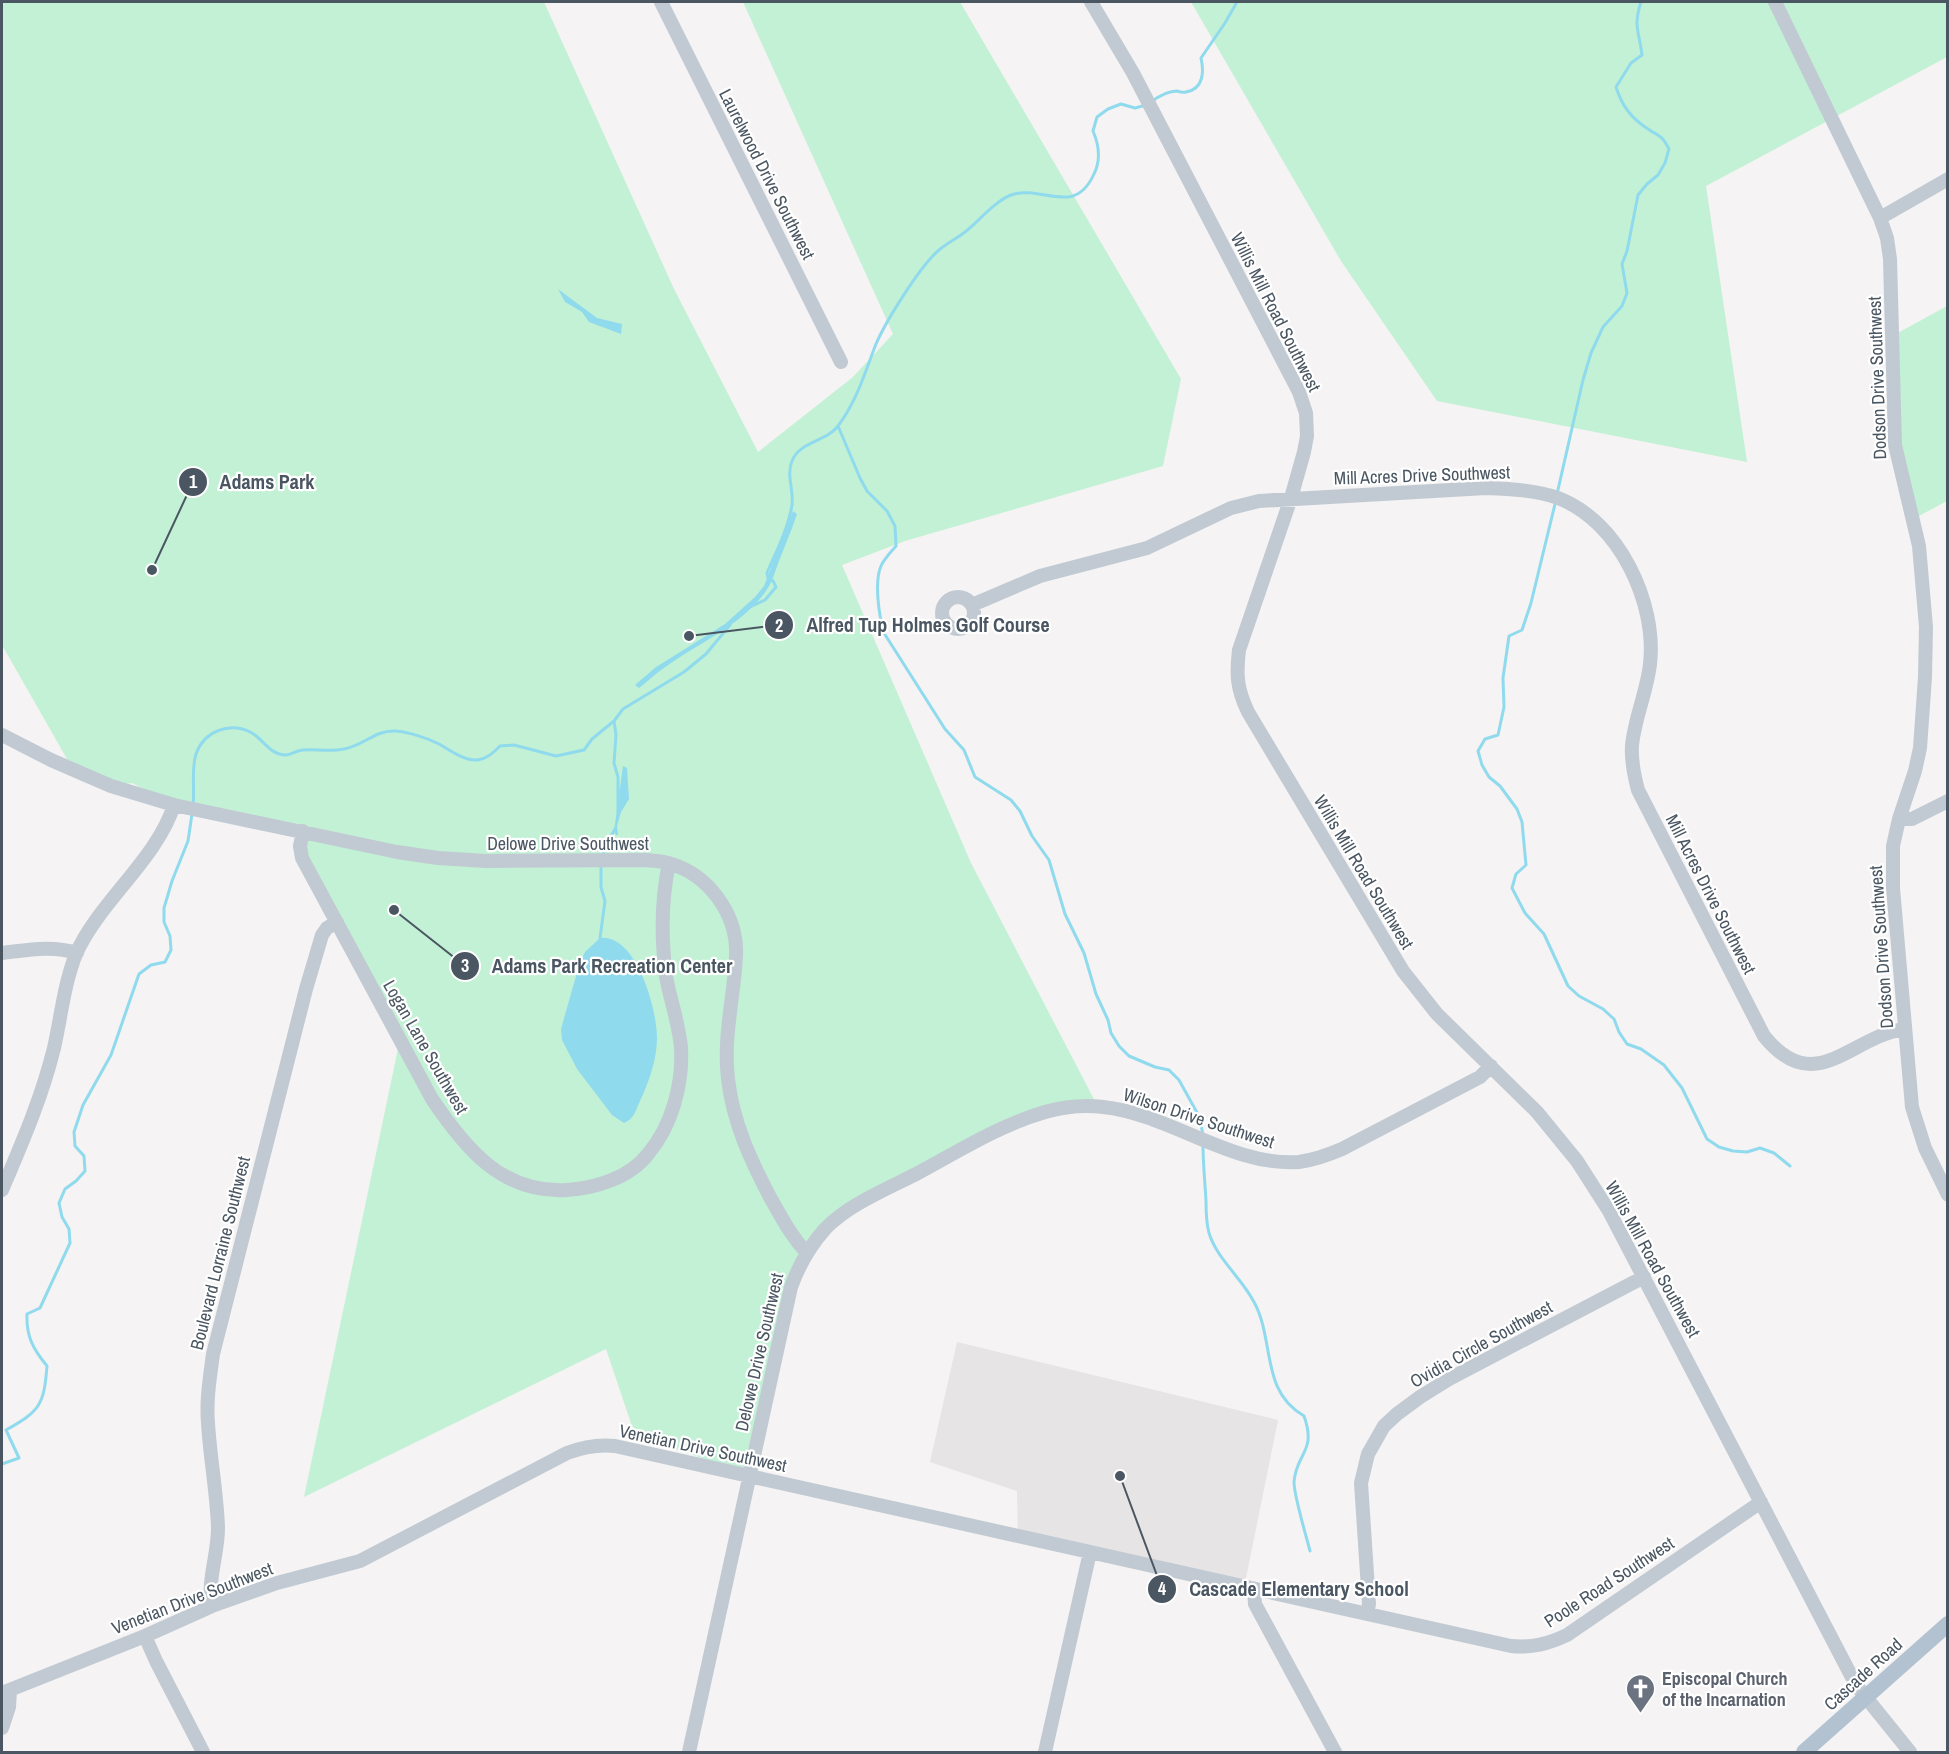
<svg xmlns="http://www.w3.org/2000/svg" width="1949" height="1754" font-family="'Archivo Narrow',sans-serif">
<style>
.education{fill:#e6e4e5}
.green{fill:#c3f1d5}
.water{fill:#90daee}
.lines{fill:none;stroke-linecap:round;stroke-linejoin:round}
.stream{stroke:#90daee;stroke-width:3}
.minor{stroke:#c1cad2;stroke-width:14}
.major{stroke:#b3c2d1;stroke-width:16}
.labels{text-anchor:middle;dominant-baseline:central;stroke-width:4.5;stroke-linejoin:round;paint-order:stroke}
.street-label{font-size:18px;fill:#4a5661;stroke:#fff}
.worship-label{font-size:18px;font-weight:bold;fill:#5b616d;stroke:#fff;text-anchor:start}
.leader{fill:none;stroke:#4a5661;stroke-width:2}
.callout-dot{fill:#4a5661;stroke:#fff;stroke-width:2}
.mark-label{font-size:18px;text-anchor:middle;font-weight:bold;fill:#fff}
.callout-label{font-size:20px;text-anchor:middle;font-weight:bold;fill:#4a5661;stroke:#fff;stroke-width:4.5;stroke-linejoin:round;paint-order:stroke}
</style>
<rect width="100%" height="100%" fill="#f5f3f3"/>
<path class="education" d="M957,1342L1278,1420L1244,1588L1018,1540L1017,1491L930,1462Z"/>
<path class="green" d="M2,2H544L674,289L758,452L853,377L893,334L743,2H960L1181,379L1163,466L905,541L842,565L971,863L1098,1107L1054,1105L832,1225L801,1254L745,1473L635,1435L606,1349L304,1497L399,1044L305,863L299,833L187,811L132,783L104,787L79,780L2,645Z
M1191,2H1947V57L1706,186L1747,462L1437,401L1341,261Z
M1947,306V501L1917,517L1894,429L1896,334Z"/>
<path class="water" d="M558,289L597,318L622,324L621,334L589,322L582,312L565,302Z
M793,511L797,514C792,530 785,545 779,561C775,571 773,581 766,591C740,627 699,642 664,668C655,674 647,682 639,688L635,685L656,667L725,624L755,597L764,586Z
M623,766L627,768L629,799L621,812L617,826L618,835H616L614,831Z
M600,938C637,934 657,1010 657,1038C657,1059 649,1082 640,1101C636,1110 634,1119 624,1123L612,1115L577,1069L562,1040L561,1029L580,962L585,952Z"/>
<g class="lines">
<path class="stream" d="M1151,102C1159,96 1167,91 1177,91C1180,92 1183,93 1186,92C1204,89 1204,71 1201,58L1225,23L1237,2
M838,426L860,478L867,491L887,511L895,526L896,546C891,552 884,559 881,566C874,582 879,616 884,633L945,729L964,750L975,777L1011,800L1020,811L1032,836L1049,860L1065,914L1084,953L1096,994L1108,1020L1111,1033L1119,1046L1129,1056L1155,1067L1169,1070L1179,1080L1200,1118L1203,1136
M1557,494L1583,380L1591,353L1603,327L1622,306L1627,293L1622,264L1627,251L1638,195L1647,184L1658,175L1665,163L1669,149C1661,134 1661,138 1648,129C1631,118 1622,106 1616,87L1631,63L1642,55C1639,30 1633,27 1641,2
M1556,500L1531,603L1522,630L1509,636L1503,678L1504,707L1498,735L1485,739L1478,751L1482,765L1489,777L1500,786L1517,809L1522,822L1526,865L1516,874L1512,888L1525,913L1544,934L1568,986L1579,996L1603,1009L1614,1019L1619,1032L1627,1044L1641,1049L1664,1065L1682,1088L1707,1139L1719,1147L1733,1151L1747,1152L1760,1148L1774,1153L1790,1166
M750,607L765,600L776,587L773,581L768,578L767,573C776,552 788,529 792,505C794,490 786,475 792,461C800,441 826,442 838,426C857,401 865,372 876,344C886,321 920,266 939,250C947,243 956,239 965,232C978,222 995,201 1011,195C1042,184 1074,218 1094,174C1101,160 1099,145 1093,131L1097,117L1108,109L1121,104L1135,108L1146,105
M614,721L616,735L614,763L618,777V811
M193,805C195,789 191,769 196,754C204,731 230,721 252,733C264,740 270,755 286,755C291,755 297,750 303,750C316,749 331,752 344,749C363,746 375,730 395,731C409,732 427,738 439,744C450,750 464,761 477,760C487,759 494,752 500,746L514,745L556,756L584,750L592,739L614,721L623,709L684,672L706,654L730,625
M603,855L606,845L615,829
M600,938L605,901L601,887V865
M1203,1145C1203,1164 1205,1182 1206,1201C1206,1212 1206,1222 1209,1233C1217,1259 1241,1277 1254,1302C1275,1340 1260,1391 1304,1416C1317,1452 1296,1453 1294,1482C1294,1496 1306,1535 1310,1551
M2,1464L19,1458L6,1430C40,1411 44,1405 47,1366C33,1349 26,1336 27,1314L40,1308L70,1243L69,1229L62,1217L59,1203L65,1189L76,1181L85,1171L84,1156L75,1146L74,1132L83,1105L111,1055L139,974L151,965L165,962L171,950L170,936L164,922V908L172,881L188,841L192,814"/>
<path class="minor" d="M661,2L841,362
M1091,2L1133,73L1299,392L1306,413L1307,436L1304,452L1291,498L1239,650C1236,675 1237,689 1248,712L1403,971L1437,1014L1537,1112L1577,1161L1609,1211L1856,1685L1910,1752
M1775,2L1880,218L1887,238L1890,259L1895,445L1919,546L1926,627L1925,677L1920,748L1915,771L1899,819L1893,846V888L1912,1107L1925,1148L1948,1195
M1880,218L1948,179
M942 613a16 16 0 1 1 32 0a16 16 0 1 1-32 0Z
M972,605L1040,576L1147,548L1231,508L1259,501L1486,488C1511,489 1535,490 1558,498C1619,521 1657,603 1650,664C1647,691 1635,717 1632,745C1631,760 1634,775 1638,790L1764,1036C1815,1099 1850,1037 1904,1029
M2,735L51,760L111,786L174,805L397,852L438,858L486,861L646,860C653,861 661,861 668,863C709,874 738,915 736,956C734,998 723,1036 728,1079C733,1123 751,1161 771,1199C782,1218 791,1236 806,1252
M1899,819H1912L1948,801
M303,831L300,846L302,858L432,1099C465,1148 502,1194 567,1190C595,1188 630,1178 648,1154C672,1126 683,1084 681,1048C679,1023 670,1000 666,976C661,938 661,901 669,863
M2,953C28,950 51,945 77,953
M2,1190C22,1143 42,1097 54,1048C61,1017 64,984 76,954C99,902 157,859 174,805
M1254,1589L1255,1604L1335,1752
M212,1606C207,1580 218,1555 218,1528C217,1493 210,1458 208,1423C206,1400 210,1377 213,1354L306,989L322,935L327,928L337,922
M1367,1614L1369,1604L1361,1483L1368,1454L1384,1426L1397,1414L1420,1397L1449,1379L1644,1277
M145,1636L156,1661L203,1752
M2,1693L145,1636L212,1606L277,1583L360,1561L567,1453C583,1447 597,1444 615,1446L1511,1646C1532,1648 1548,1644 1567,1635L1761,1502
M2,1728L9,1707L10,1690
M689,1752L791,1287C799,1265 809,1247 825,1229C849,1204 887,1189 918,1173C959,1151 1000,1125 1045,1112C1063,1107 1085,1105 1103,1107C1170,1114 1232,1167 1299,1162C1314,1160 1328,1155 1342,1149L1480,1077L1491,1066
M1045,1752L1090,1552"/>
<path class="major" d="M1804,1752L1948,1624"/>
</g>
<defs>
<symbol id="church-pin" viewBox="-11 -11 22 30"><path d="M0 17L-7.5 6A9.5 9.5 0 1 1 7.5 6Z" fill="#6b7280" stroke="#fff"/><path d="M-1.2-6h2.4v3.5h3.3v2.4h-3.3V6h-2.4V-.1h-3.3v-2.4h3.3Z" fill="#fff"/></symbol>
</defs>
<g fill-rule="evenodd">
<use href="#church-pin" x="1624" y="1672" width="33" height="45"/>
</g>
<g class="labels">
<g class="street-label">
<text transform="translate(767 174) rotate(63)">Laurelwood Drive Southwest</text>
<text transform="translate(1276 312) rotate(63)">Willis Mill Road Southwest</text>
<text transform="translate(1877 378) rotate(-92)">Dodson Drive Southwest</text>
<text transform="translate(1422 475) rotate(-2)">Mill Acres Drive Southwest</text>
<text x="568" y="843">Delowe Drive Southwest</text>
<text transform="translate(1364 872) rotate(59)">Willis Mill Road Southwest</text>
<text transform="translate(1711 894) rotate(63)">Mill Acres Drive Southwest</text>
<text transform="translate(1881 947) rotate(-94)">Dodson Drive Southwest</text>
<text transform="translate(426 1047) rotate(60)">Logan Lane Southwest</text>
<text transform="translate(1199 1118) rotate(18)">Wilson Drive Southwest</text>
<text transform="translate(220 1253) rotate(-76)">Boulevard Lorraine Southwest</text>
<text transform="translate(1653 1259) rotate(61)">Willis Mill Road Southwest</text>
<text transform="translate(1481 1344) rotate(-29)">Ovidia Circle Southwest</text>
<text transform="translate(759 1352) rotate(-77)">Delowe Drive Southwest</text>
<text transform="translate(703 1448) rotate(12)">Venetian Drive Southwest</text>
<text transform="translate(1609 1582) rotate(-33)">Poole Road Southwest</text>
<text transform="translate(192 1598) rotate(-21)">Venetian Drive Southwest</text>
<text transform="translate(1863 1674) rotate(-42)">Cascade Road</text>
</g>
<g class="worship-label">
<text x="1662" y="1678">Episcopal Church<tspan x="1662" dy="21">of the Incarnation</tspan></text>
</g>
</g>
<path class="leader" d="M152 570L193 482M689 636L779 625M394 910L465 966M1120 1476L1162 1589"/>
<g class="callout-dot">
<circle cx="152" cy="570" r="6"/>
<circle cx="689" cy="636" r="6"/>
<circle cx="394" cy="910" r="6"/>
<circle cx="1120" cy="1476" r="6"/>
<circle cx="193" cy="482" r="15"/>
<circle cx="779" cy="625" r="15"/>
<circle cx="465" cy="966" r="15"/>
<circle cx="1162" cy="1589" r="15"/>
</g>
<g class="mark-label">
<text x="193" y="488">1</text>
<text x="779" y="632">2</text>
<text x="465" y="972">3</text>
<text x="1162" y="1595">4</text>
</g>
<g class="callout-label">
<text x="267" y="489">Adams Park</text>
<text x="928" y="632">Alfred Tup Holmes Golf Course</text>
<text x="612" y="973">Adams Park Recreation Center</text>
<text x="1299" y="1596">Cascade Elementary School</text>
</g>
<rect width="1949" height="1754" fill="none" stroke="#4a5661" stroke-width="6"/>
</svg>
